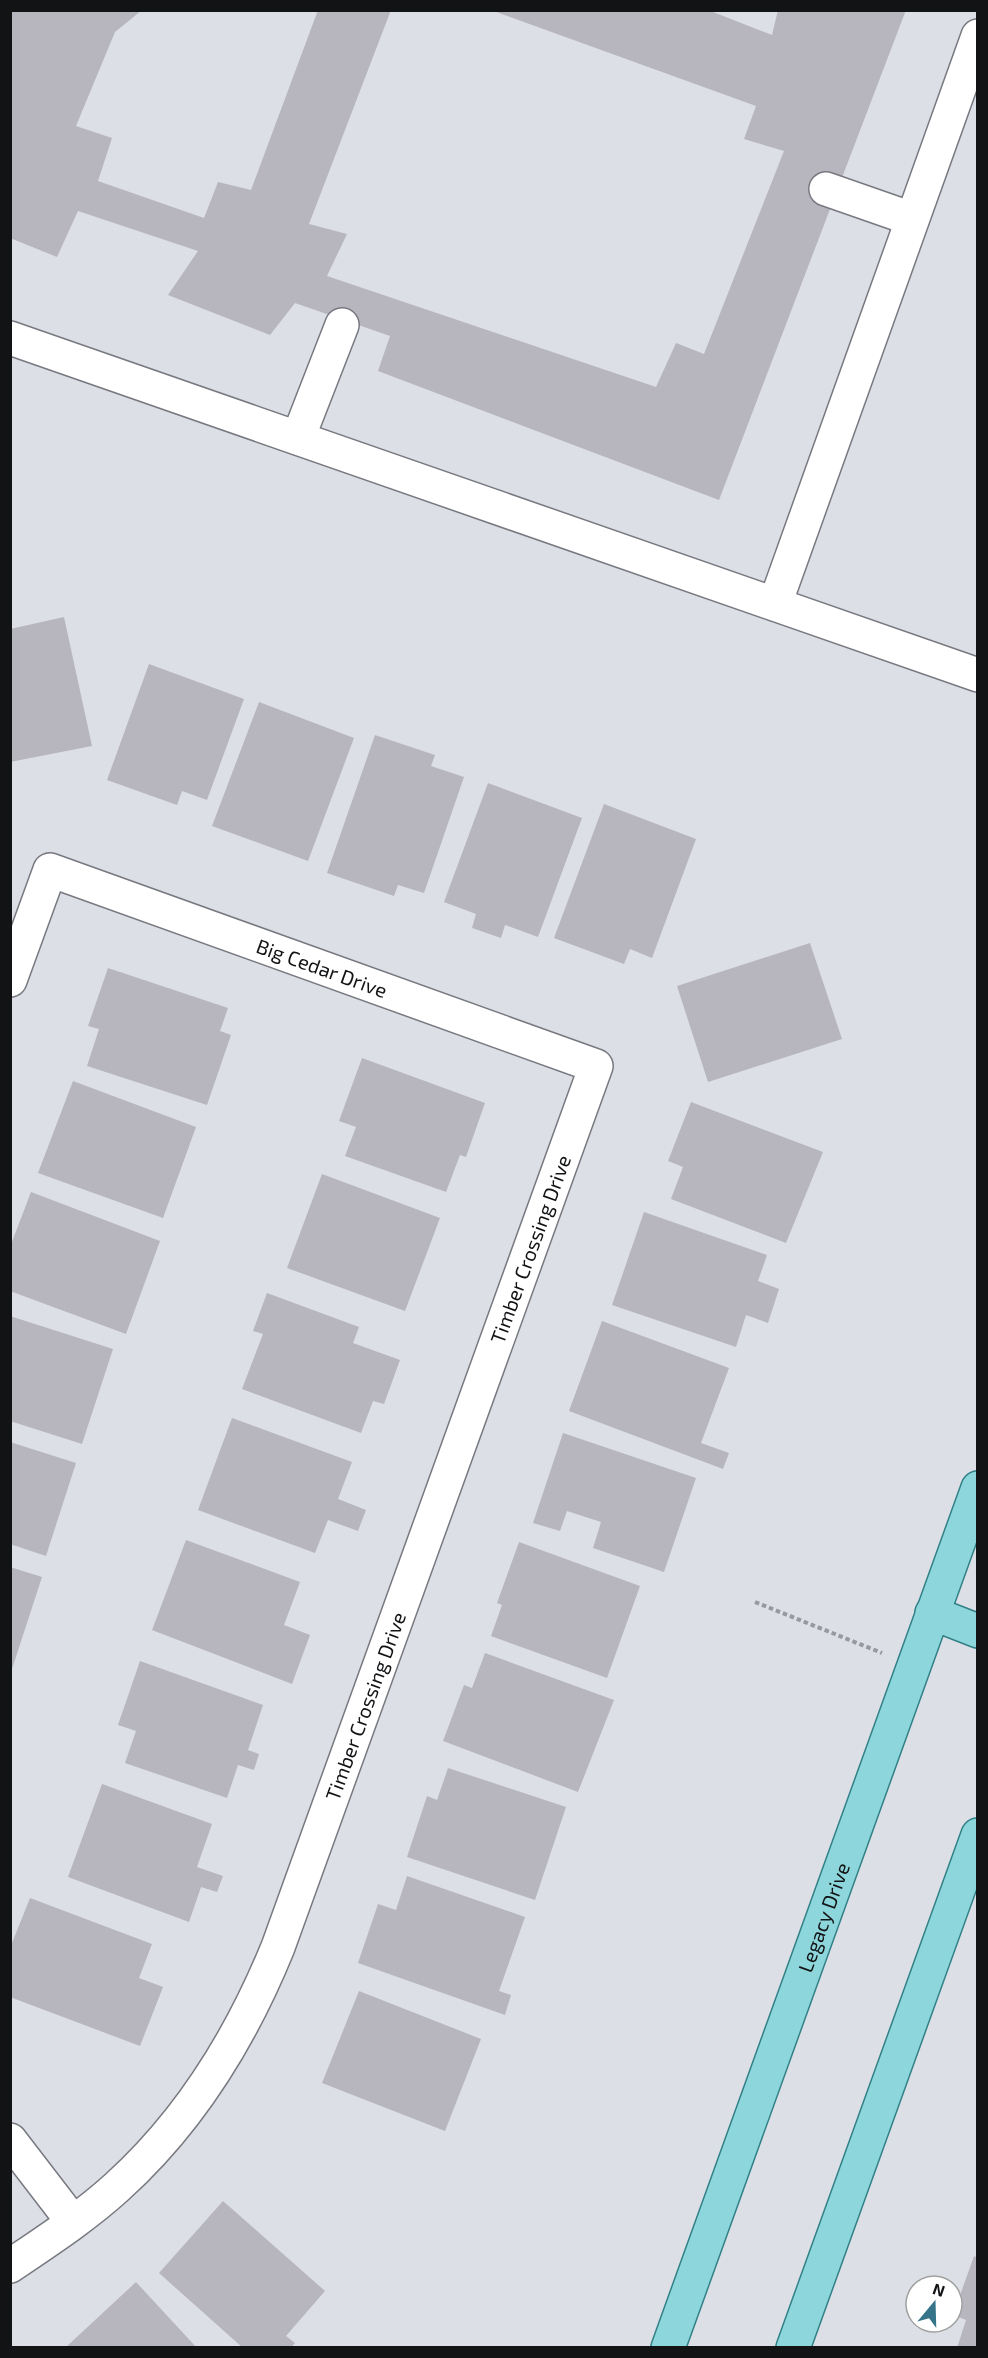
<svg xmlns="http://www.w3.org/2000/svg" width="988" height="2358" font-family="'Exo 2',sans-serif">
<style>
.building{fill:#b7b6be}
.lines{fill:none;stroke-linecap:round;stroke-linejoin:round}
.minor-casing{stroke:#787980;stroke-width:36}
.major-casing{stroke:#318187;stroke-width:36}
.path{stroke:#98999f;stroke-width:4;stroke-dasharray:4.5 3;stroke-linecap:butt}
.minor{stroke:#fff;stroke-width:33}
.major{stroke:#8dd7dc;stroke-width:33}
.labels{text-anchor:middle;dominant-baseline:central;stroke-width:4.5;stroke-linejoin:round;paint-order:stroke}
.street-label{font-size:20px;fill:#121315;stroke:#fff}
</style>
<rect width="100%" height="100%" fill="#dddfe6"/>
<path class="building" d="M10,10H142L115,32L76,126L112,138L98,181L204,218L218,182L251,190L318,10H391L309,224L347,234L327,276L656,387L676,343L704,354L784,151L744,139L756,106L491,10H708L772,35L778,10H906L719,500L378,371L390,336L295,303L270,335L168,295L198,251L78,211L57,257L10,238Z
M64,617L92,746L10,762V629Z
M149,664L244,699L207,800L182,791L177,805L107,780Z
M259,702L354,738L308,861L212,826Z
M375,735L435,755L431,766L464,777L424,893L398,885L394,896L327,873Z
M488,783L582,818L538,937L505,925L501,938L472,928L476,914L444,902Z
M604,804L696,839L652,958L630,949L624,964L554,938Z
M810,943L842,1039L708,1082L677,986Z
M108,968L228,1008L220,1031L231,1035L207,1105L87,1066L99,1029L88,1026Z
M362,1058L485,1103L466,1157L460,1155L446,1192L345,1156L356,1127L339,1121Z
M73,1081L196,1127L163,1218L38,1173Z
M691,1102L823,1152L786,1243L671,1199L683,1167L668,1161Z
M322,1174L440,1218L405,1311L287,1268Z
M31,1192L160,1241L126,1334L10,1291V1247Z
M644,1212L767,1255L758,1281L779,1289L768,1323L746,1315L736,1347L612,1305Z
M267,1293L359,1327L353,1343L400,1360L384,1404L373,1401L361,1433L242,1389L263,1334L253,1331Z
M10,1316L113,1349L82,1444L10,1421Z
M602,1321L729,1368L701,1443L729,1453L723,1469L569,1411Z
M232,1418L352,1462L338,1499L366,1510L358,1531L328,1520L315,1553L198,1510Z
M563,1433L696,1478L664,1572L593,1548L601,1522L567,1511L560,1531L533,1523Z
M10,1442L76,1463L46,1556L10,1544Z
M186,1540L300,1582L284,1625L310,1635L292,1684L152,1630Z
M519,1542L640,1586L607,1678L491,1636L502,1605L497,1603Z
M10,1567L42,1577L11,1672H10Z
M485,1653L614,1700L578,1792L443,1741L464,1685L472,1688Z
M140,1661L263,1705L248,1750L259,1754L254,1770L238,1765L227,1798L125,1763L136,1731L118,1725Z
M448,1768L566,1807L535,1900L407,1857L427,1796L437,1800Z
M102,1784L212,1824L197,1867L223,1876L217,1892L201,1887L189,1922L68,1877Z
M407,1876L525,1917L499,1991L511,1995L505,2015L358,1963L378,1904L396,1910Z
M30,1898L152,1944L139,1978L163,1987L140,2046L10,1997V1948Z
M359,1991L481,2039L445,2131L322,2083Z
M223,2201L325,2291L286,2336L295,2343L291,2348H243L159,2273Z
M974,2256L978,2258V2348H957L966,2320L953,2315Z
M136,2282L197,2348H65Z"/>
<g class="lines">
<defs>
<g id="minor">
<path d="M826,189L912,219"/>
<path d="M10,338L978,675"/>
<path d="M298,438L342,325"/>
<path d="M775,604L978,36"/>
<path id="s1" d="M10,980L50,870L596,1066L278,1947C241,2038 190,2121 117,2187C84,2217 47,2241 10,2266"/>
<path d="M10,2140L73,2222"/>
</g>
<g id="major">
<path d="M932,1613L978,1631"/>
<path id="s2" d="M668,2348L978,1488"/>
<path d="M793,2348L978,1835"/>
</g>
</defs>
<use href="#minor" class="minor-casing"/>
<use href="#major" class="major-casing"/>
<path class="path" d="M755,1602L882,1653"/>
<use href="#minor" class="minor"/>
<use href="#major" class="major"/>
</g>
<g class="labels">
<g class="street-label">
<text stroke="none"><textPath href="#s1" startOffset="406">Big Cedar Drive</textPath></text>
<text transform="translate(530 1249) rotate(-70)">Timber Crossing Drive</text>
<text transform="translate(365 1706) rotate(-70)">Timber Crossing Drive</text>
<text stroke="none"><textPath href="#s2" startOffset="458">Legacy Drive</textPath></text>
</g>
</g>
<rect width="988" height="2358" fill="none" stroke="#121315" stroke-width="24"/>
<g transform="translate(934 2304) rotate(19)"><circle r="28" fill="#ffffff" stroke="#a0a1a1" stroke-width="1.5"/>
<path d="M0-4.5L10 22L0 15L-10 22Z" fill="#357489"/>
<text y="-9" font-size="16" font-weight="bold" text-anchor="middle" fill="#121315">N</text>
</g>
</svg>
